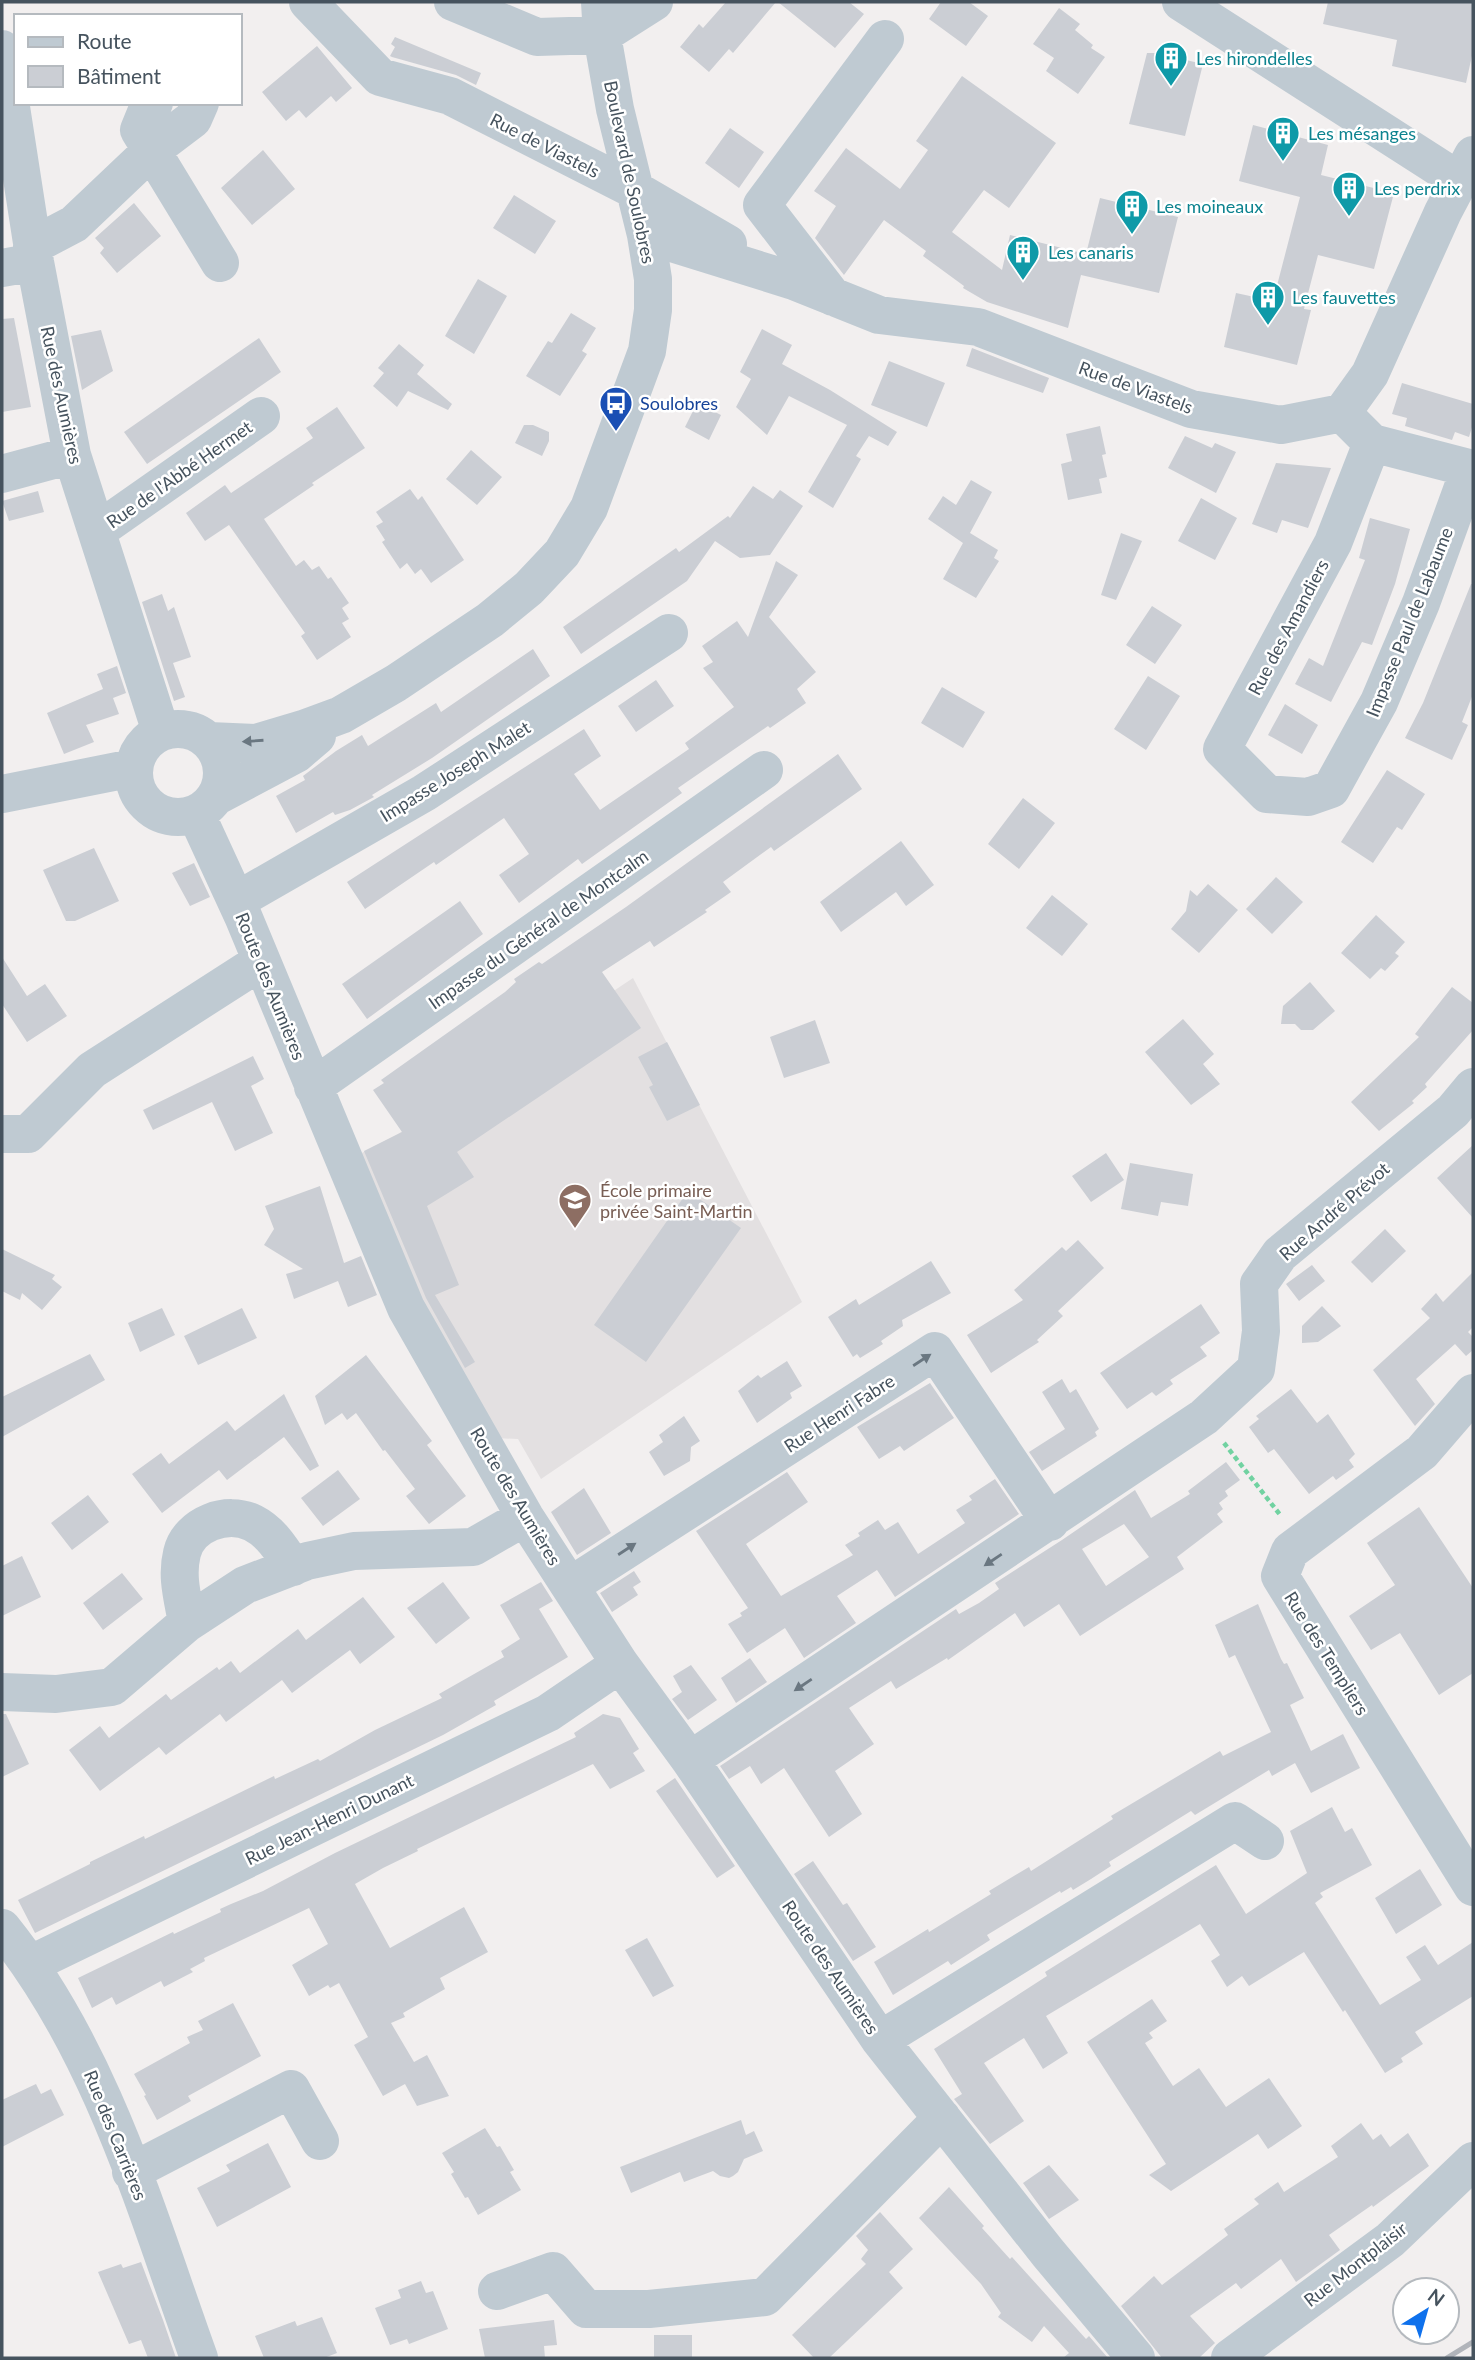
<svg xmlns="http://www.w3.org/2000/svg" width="1475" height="2360" font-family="Lato,sans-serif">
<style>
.education{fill:#e3e0e1}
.building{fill:#cbced4;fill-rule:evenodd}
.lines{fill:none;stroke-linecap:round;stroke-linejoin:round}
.path{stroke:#71d2a1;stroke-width:4.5;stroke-dasharray:5 3.5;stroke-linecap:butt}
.minor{stroke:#bfcad2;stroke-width:38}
.rail{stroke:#b1b4ba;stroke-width:5}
.oneway{fill:#6a7781}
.labels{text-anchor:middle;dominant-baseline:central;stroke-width:5;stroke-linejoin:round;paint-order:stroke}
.culture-label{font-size:18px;fill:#0d838f;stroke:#fff;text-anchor:start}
.street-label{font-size:18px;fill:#46535e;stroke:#fff}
.transit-label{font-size:18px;fill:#164399;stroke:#fff;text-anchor:start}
.education-label{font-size:18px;fill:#785e54;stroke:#fff;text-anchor:start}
</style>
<rect width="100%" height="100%" fill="#f2efef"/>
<path class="education" d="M633,978L802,1302L541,1479L518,1439L495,1438L416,1306L356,1156L398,1134L439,1108Z"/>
<path class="building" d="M726,2H776L733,53L729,49L709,72L680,47L699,24L703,28Z
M778,2H849L864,14L835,48Z
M941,2H969L988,16L966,46L929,19Z
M1328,2H1473V51L1466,83L1392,66L1397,40L1323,24Z
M1059,8L1080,24L1075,30L1093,45L1091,48L1105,57L1078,94L1046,71L1054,58L1033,44Z
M395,37L481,73L476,85L456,75L392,57L390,56L395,47L391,44Z
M317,46L352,88L336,102L331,96L306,118L299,110L286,121L262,92Z
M1147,53H1156L1203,64L1185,136L1129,124Z
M962,76L1056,143L1009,208L984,190L952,232L1002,270L1010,235L1086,254L1100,198L1178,217L1159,293L1081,275L1068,328L987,302L963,288L964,286L923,256L926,251L884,220L844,275L815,238L836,206L814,191L846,148L900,189L928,150L916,141Z
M1253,125L1328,145L1321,175L1394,193L1374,269L1318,255L1304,309L1311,310L1297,365L1224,347L1236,293L1273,301L1300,197L1239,181Z
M730,128L764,152L739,188L705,163Z
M263,150L295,189L252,225L221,188Z
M514,195L556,221L535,254L493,228Z
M134,203L161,236L117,273L100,253L104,248L95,238Z
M478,279L507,296L474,354L445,336Z
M571,313L596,328L582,351L587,354L560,396L526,376L548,341L552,343Z
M14,318L31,407L2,412V319Z
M762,329L792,345L782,364L830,390L897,432L888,446L869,436L856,456L861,459L833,508L808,492L847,425L789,396L767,435L736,407L751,379L740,372Z
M101,330L113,371L82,390L71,336Z
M259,338L281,372L147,464L124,432Z
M399,344L424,365L417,374L452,404L448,410L408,391L397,407L373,386L384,373L378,368Z
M972,348L1049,378L1043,393L966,366Z
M889,361L945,383L927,427L871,405Z
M1402,383L1473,404V424L1469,437L1455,432L1452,440L1405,426L1407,418L1392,414Z
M697,403L721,415L709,440L685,427Z
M337,407L365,448L312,483L314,485L264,519L296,566L304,560L312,570L319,566L328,579L331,577L349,603L342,608L349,619L342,623L351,637L317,660L301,636L305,633L229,525L205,541L186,513L225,485L231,493L313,438L306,428Z
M524,425H533L549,432V441L542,456L515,443Z
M1100,426L1106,454L1102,455L1107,477L1099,479L1102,493L1068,500L1061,464L1072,461L1066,434Z
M1185,436L1212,448L1215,443L1236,452L1216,493L1168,468Z
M471,450L502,477L477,505L446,479Z
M1276,463L1331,468L1308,528L1282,520L1277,533L1252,524Z
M971,480L992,492L970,533L998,550L994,558L999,561L976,598L943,579L963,543L928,519L943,496L956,505Z
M753,486L773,499L780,490L803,506L770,555L740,558L715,541L687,581L581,654L563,627L676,548L679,552L728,516L730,518Z
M410,489L418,500L422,496L464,560L431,583L421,569L415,574L407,563L400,569L382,542L385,540L376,526L383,522L376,512Z
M38,491L44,512L9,521L2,501Z
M1201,498L1237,518L1215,560L1178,541Z
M1370,518L1410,529L1395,584L1372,645L1362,642L1331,702L1295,684L1309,658L1323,666L1365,560L1359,558Z
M1121,533L1142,541L1116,600L1101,595Z
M776,561L798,575L769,617L816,672L797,689L806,703L770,728L768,726L678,788L682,793L582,864L578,859L519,903L499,875L529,854L504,818L436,865L434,862L365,909L347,882L584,729L601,756L574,774L600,810L689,749L685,743L734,707L703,668L713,662L702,646L737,621L748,637Z
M1471,584H1473V694L1462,722L1468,725L1452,760L1405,738L1423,703Z
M162,594L168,611L174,607L191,657L173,663L185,697L174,701L142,602Z
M1152,606L1182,625L1155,664L1126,645Z
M533,649L550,676L432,758L372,795L374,797L350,810L335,815L333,812L296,833L276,796L305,780L303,776L336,751L362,735L368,746L436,703L441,712Z
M117,666L126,693L113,698L119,714L86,725L94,742L64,754L47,713L103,689L97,674Z
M1148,676L1180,696L1146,750L1114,729Z
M656,680L674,706L636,732L618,706Z
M942,687L985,712L963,748L921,723Z
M1285,704L1318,725L1302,754L1268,735Z
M838,754L862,789L774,851L771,847L723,882L731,892L705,910L707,912L654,947L650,941L602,972L641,1028L457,1152L474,1177L427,1206L459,1285L435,1295L475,1362L465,1368L426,1298L364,1151L402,1132L373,1090L384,1083L381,1080L505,992L516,982L514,979L539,962L542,964L626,907Z
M1387,770L1425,794L1402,830L1397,827L1373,863L1341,842Z
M1023,798L1055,823L1019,869L988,844Z
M901,841L934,885L906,906L896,892L841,932L820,902Z
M94,848L119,901L75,921H66L43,870Z
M194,863L210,897L190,906L172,873Z
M1276,877L1303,902L1272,934L1246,909Z
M1208,884L1238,910L1199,953L1171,929L1186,911L1190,890L1197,896Z
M1052,895L1088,924L1062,956L1026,928Z
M460,901L483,934L367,1019L342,984Z
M1376,915L1405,942L1395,953L1399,956L1385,971L1381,968L1370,979L1341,953Z
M2,957L27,996L45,984L67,1016L27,1042L2,1004Z
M1310,982L1335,1011L1313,1030H1301L1295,1024H1281L1283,1006Z
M1452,987L1473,1003V1030L1425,1084L1427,1087L1412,1101L1414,1103L1379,1131L1351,1102L1419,1037L1415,1034Z
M1183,1019L1214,1054L1203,1064L1220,1084L1191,1105L1145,1052Z
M815,1020L830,1063L784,1078L770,1037Z
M667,1042L700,1105L667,1121L649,1087L653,1085L638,1057Z
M253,1056L264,1079L251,1086L273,1133L235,1151L212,1102L153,1130L143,1110Z
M1473,1145V1218L1437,1178Z
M1106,1153L1124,1180L1091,1202L1072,1176Z
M1130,1163L1193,1174L1188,1206L1161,1202L1158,1216L1121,1209Z
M320,1186L344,1263L361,1256L377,1295L348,1307L338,1281L294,1299L286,1274L303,1269L264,1245L274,1229L265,1206Z
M688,1191L741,1228L646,1362L594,1325Z
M1385,1229L1406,1251L1372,1283L1351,1262Z
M1078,1240L1104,1268L1058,1311L1063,1316L1037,1340L1039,1342L991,1373L967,1335L1023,1300L1014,1290L1062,1247L1066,1251Z
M2,1249L55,1275L52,1279L62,1287L42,1310L22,1293L20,1300L2,1291Z
M931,1261L951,1293L902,1320L903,1326L881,1341L883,1344L860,1358L857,1354L853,1357L828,1317L856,1299L859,1305Z
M1312,1265L1325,1281L1299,1301L1286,1284Z
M1473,1272V1327L1468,1332L1473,1337V1350L1466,1356L1455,1344L1416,1379L1435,1404L1415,1426L1373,1370L1430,1318L1421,1309L1436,1293L1443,1302Z
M1201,1304L1220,1333L1200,1347L1207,1356L1170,1380L1173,1384L1156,1396L1152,1392L1127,1409L1100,1373Z
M1322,1306L1341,1326L1318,1342L1302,1343V1326Z
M162,1308L175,1335L140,1352L128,1323Z
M242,1308L257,1338L198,1365L184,1336Z
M90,1354L105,1380L2,1437V1397Z
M366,1355L432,1441L427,1445L466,1496L429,1524L406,1496L415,1489L385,1450L383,1451L356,1413L347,1420L342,1413L325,1425L315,1396Z
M787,1361L802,1386L790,1393L792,1398L757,1423L738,1391L758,1375L761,1378Z
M1062,1379L1070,1393L1076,1389L1099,1429L1095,1432L1097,1436L1042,1471L1029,1452L1065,1429L1042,1392Z
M930,1383L954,1418L904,1451L900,1446L879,1459L857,1427Z
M1291,1389L1317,1423L1328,1414L1355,1454L1349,1460L1354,1467L1336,1480L1333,1476L1309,1494L1274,1449L1268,1453L1249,1427L1259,1419L1256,1416Z
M284,1394L319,1466L310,1471L284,1437L227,1480L219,1470L162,1513L132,1474L161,1453L169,1464L227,1421L235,1431Z
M684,1416L700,1441L691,1447L690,1461L664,1476L649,1452L663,1442L659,1435Z
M1226,1462L1240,1480L1225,1491L1228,1496L1219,1503L1223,1509L1217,1514L1223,1522L1177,1557L1184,1569L1080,1636L1059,1604L1024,1627L1015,1613L948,1660L947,1658L896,1689L891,1681L849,1708L874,1744L835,1771L862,1814L829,1837L784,1768L761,1784L750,1766L729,1779L720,1766L956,1609L959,1614L979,1603L999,1589L995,1583L1062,1540L1135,1490L1151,1518L1190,1494L1188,1491ZM1124,1524L1149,1557L1106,1586L1082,1549Z
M338,1470L360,1499L323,1526L301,1498Z
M787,1472L808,1502L746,1544L781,1596L853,1555L845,1545L860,1536L858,1533L878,1520L885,1530L898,1522L918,1554L965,1523L956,1510L972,1500L969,1496L995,1479L1019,1514L895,1597L877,1570L837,1596L856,1623L804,1658L785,1628L747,1653L728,1624L742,1616L740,1613L748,1608L696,1531Z
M584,1488L611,1533L577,1555L551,1512Z
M88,1495L109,1522L72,1550L51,1523Z
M1419,1507L1473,1588V1673L1439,1695L1400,1633L1371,1650L1349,1616L1395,1585L1367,1543Z
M22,1556L41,1597L2,1616V1566Z
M634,1571L641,1582L633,1587L638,1595L612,1612L600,1593Z
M122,1573L143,1599L103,1630L83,1603Z
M443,1582L470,1618L436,1644L407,1608Z
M541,1582L553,1601L539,1609L568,1657L494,1701L496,1705L443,1735L35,1933L18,1900L90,1864V1862L144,1836L145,1839L274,1776L275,1779L318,1759L320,1761L375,1730L442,1698L439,1694L504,1657L501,1651L520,1639L500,1605Z
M363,1597L395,1637L360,1664L350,1650L292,1693L282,1680L226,1722L220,1714L166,1755L159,1747L100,1791L69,1750L100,1726L109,1738L166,1694L171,1700L217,1667L219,1670L231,1661L240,1673L298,1629L306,1640Z
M1258,1604L1281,1659L1284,1664L1287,1663L1304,1698L1290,1705L1311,1751L1343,1734L1360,1768L1311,1793L1295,1763L1272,1776L1269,1770L1195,1815L1191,1811L1109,1862L1111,1866L1091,1879L1073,1890L1071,1887L1061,1893L1060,1891L987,1935L990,1940L951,1965L948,1961L893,1995L874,1962L928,1929L929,1932L991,1894L989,1891L1029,1867L1031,1871L1113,1819L1111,1816L1220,1751L1223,1756L1271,1732L1235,1655L1229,1658L1215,1625Z
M750,1658L767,1682L736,1703L721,1678Z
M691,1665L717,1700L688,1720L672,1699L682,1692L673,1676Z
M2,1714H6L29,1764L2,1777Z
M603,1714L620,1718L639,1749L633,1753L645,1771L610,1789L593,1764L417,1849L418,1851L383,1868L355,1884L390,1948L464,1907L488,1952L440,1978L445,1989L403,2013L405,2017L391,2023L414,2062L427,2055L449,2096L417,2106L405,2084L383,2096L354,2045L368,2037L339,1983L330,1988L328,1985L309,1996L292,1965L328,1944L309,1908L204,1958L205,1961L190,1969L193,1972L164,1987L161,1981L116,2005L112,1997L92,2008L78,1978L173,1932L174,1934L221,1912L220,1909L231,1904L263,1891L335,1853L576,1737L574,1733Z
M675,1778L735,1866L717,1878L656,1791Z
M1332,1807L1345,1832L1352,1828L1372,1865L1320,1893L1323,1897L1315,1903L1380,2005L1421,1980L1406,1957L1425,1945L1438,1965L1473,1942V1996L1415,2032L1423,2044L1401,2058L1403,2062L1385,2073L1345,2010L1343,2012L1304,1952L1249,1986L1242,1976L1227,1987L1211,1961L1220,1955L1200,1924L1046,2016L1068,2053L1043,2069L1024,2038L984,2063L1024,2121L990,2144L954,2099L962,2094L934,2049L1047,1976L1045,1972L1216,1865L1246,1914L1307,1873L1290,1831Z
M813,1861L843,1905L847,1903L876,1947L853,1961L794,1874Z
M1420,1869L1442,1905L1396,1934L1375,1898Z
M647,1938L674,1986L653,1997L625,1950Z
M1152,1999L1167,2021L1149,2033L1153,2038L1145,2043L1173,2086L1199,2068L1226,2107L1269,2078L1302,2126L1268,2149L1258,2134L1171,2191L1149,2175L1166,2164L1087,2042Z
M233,2003L261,2056L188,2096L191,2101L157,2120L144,2096L146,2095L134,2074L190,2043L187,2037L203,2030L198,2021Z
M36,2084L41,2094L51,2089L64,2115L2,2147V2100Z
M741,2120L746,2135L754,2131L763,2151L744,2159L738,2172L733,2176L729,2178L720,2176L713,2171L684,2182L680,2172L631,2193L620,2167Z
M1361,2123L1373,2140L1381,2134L1390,2147L1408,2133L1429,2166L1373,2207L1372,2205L1329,2235L1340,2250L1296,2282L1281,2259L1241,2289L1236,2283L1190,2316L1215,2343L1199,2358H1162L1121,2306L1154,2276L1162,2285L1228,2235L1224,2229L1259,2204L1254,2199L1278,2182L1284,2192L1338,2157L1331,2146Z
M485,2128L497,2147L500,2146L514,2170L510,2172L521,2190L478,2215L468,2197L465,2198L451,2174L454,2172L442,2153Z
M268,2143L291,2187L217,2227L197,2188L230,2171L226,2165Z
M1049,2165L1079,2200L1049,2219L1023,2183Z
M949,2187L984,2226L982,2228L1010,2259L1012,2257L1086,2339L1089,2336L1108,2358H1063L1069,2353L1044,2326L1032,2342L998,2317L1001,2313L981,2284L919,2218Z
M880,2212L913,2249L889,2272L903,2288L829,2358H814L792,2335L866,2264L861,2259L868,2250L856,2236Z
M141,2262L163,2320L176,2358H148L141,2340L129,2344L98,2272L121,2264L123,2268Z
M421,2281L426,2293L433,2291L448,2329L409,2344L407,2339L390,2345L375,2308L401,2298L398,2290Z
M322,2317L337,2353L324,2358H264L255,2336L295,2321L297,2326Z
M554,2320L557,2345L544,2346L545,2358H485L479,2329Z
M654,2335H692V2358H654Z"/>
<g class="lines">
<path class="path" d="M1224,1443L1281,1516"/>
<path class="minor" d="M308,2L380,77L450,96L637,191L728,244
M453,2L537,37L602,35L654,2
M1181,2L1460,181
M2,49L35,262L72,455L161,732
M154,103L148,108L139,130L220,263
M646,235L794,281L879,315L978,327L1191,409L1281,425L1342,413L1372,443L1473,469
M32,246L74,224L152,150L193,119L200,103
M2,268L35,262
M833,297L762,205L885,39
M1342,413L1370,374L1443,212L1473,155
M1372,443L1333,543L1222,749L1267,794L1308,797L1331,789L1379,702L1421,603L1470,468
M2,474L72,455
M97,531L261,416
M134 773a44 44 0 1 1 88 0a44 44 0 1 1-88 0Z
M209,741L256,743L303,729L341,715L396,683L490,620L529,588L562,553L589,508L647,351L653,310V279L646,235L615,109L602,35L600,2
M2,794L133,768
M217,796L296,754L317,736
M196,814L243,916L406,1308L525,1517L620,1664L690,1760L880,2040L1048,2253L1136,2358
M236,901L424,793L669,633
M313,1087L764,770
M2,1134H28L92,1070L260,962
M1473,1393L1422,1452L1290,1551L1280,1576L1473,1887
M570,1586L935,1351L1050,1522
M187,1623C183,1599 176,1577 182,1553C189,1524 227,1510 253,1523C271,1532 282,1550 293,1567
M2,1692L56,1694L112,1687L187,1623L245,1585L307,1561L354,1551L473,1547L525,1517
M690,1760L1204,1417L1256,1369L1261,1331L1259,1284L1280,1254L1453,1111L1473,1087
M2,1928C102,2052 146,2211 199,2358
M31,1964L548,1713L620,1664
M880,2040L1235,1821L1265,1841
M131,2172L291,2089L320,2141
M497,2291L553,2271L586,2309H649L765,2297L942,2118
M1230,2358L1390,2240L1473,2161"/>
<path class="rail" d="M1447,2358L1473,2342"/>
</g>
<defs><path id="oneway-solid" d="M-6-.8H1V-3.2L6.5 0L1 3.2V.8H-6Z" transform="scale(1.75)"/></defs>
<g class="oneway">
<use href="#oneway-solid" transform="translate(253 741) rotate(176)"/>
<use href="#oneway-solid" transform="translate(922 1360) rotate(-33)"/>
<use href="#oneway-solid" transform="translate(627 1549) rotate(-33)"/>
<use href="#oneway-solid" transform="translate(993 1560) rotate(146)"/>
<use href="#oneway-solid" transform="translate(803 1685) rotate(146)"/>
</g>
<defs>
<symbol id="building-pin" viewBox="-11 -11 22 30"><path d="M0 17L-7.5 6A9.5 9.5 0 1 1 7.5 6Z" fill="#0f9aa8" stroke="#fff"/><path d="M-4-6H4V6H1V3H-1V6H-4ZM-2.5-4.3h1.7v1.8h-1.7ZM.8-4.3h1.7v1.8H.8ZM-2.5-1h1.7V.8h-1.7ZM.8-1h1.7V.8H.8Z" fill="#fff"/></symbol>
<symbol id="bus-pin" viewBox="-11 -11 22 30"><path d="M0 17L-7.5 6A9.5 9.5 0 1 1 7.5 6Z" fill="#1a4fb4" stroke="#fff"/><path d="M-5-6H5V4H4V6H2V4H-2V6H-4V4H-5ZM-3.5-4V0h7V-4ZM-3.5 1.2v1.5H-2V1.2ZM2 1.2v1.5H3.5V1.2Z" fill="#fff"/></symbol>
<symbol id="school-pin" viewBox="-11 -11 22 30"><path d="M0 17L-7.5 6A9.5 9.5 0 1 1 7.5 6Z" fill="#8d6e63" stroke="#fff"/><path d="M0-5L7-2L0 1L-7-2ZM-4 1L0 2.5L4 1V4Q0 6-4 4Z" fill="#fff"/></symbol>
</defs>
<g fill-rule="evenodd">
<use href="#building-pin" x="1152" y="39" width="38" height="52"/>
<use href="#building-pin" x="1264" y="114" width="38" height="52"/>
<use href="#building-pin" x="1330" y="169" width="38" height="52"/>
<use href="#building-pin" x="1113" y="187" width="38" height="52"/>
<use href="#building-pin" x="1004" y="233" width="38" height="52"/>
<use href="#building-pin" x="1249" y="278" width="38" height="52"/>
<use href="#bus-pin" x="597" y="384" width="38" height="52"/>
<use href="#school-pin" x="556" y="1181" width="38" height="52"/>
</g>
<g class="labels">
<g class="culture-label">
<text x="1196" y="58">Les hirondelles</text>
<text x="1308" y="133">Les mésanges</text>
<text x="1374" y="188">Les perdrix</text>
<text x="1156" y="206">Les moineaux</text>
<text x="1048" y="252">Les canaris</text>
<text x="1292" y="297">Les fauvettes</text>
</g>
<g class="street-label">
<text transform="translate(545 145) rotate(27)">Rue de Viastels</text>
<text transform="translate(630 172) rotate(78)">Boulevard de Soulobres</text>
<text transform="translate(1136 387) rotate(20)">Rue de Viastels</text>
<text transform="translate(62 395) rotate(78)">Rue des Aumières</text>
<text transform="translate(179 474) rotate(-35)">Rue de l'Abbé Hermet</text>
<text transform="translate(1409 622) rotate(-68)">Impasse Paul de Labaume</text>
<text transform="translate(1288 627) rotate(-62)">Rue des Amandiers</text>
<text transform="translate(455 771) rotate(-32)">Impasse Joseph Malet</text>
<text transform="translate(538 929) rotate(-35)">Impasse du Général de Montcalm</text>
<text transform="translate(271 986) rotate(68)">Route des Aumières</text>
<text transform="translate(1334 1211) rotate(-41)">Rue André Prévot</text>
<text transform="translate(839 1413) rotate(-33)">Rue Henri Fabre</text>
<text transform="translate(516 1496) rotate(59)">Route des Aumières</text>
<text transform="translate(1327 1653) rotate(58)">Rue des Templiers</text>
<text transform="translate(329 1819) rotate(-26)">Rue Jean-Henri Dunant</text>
<text transform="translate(831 1967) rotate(56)">Route des Aumières</text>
<text transform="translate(116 2135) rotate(68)">Rue des Carrières</text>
<text transform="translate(1355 2264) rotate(-38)">Rue Montplaisir</text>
</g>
<g class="transit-label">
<text x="640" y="403">Soulobres</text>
</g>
<g class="education-label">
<text x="600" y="1190">École primaire<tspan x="600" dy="21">privée Saint-Martin</tspan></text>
</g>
</g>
<rect width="1475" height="2360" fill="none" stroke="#46535e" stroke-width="7"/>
<rect x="14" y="14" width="228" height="91" fill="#ffffff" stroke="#b5babf" stroke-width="2"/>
<rect x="28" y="37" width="35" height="10" fill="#bfcad2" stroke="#b5babf" stroke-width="2"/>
<text x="77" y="49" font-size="21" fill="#46535e">Route</text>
<rect x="28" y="66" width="35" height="21" fill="#cbced4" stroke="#b5babf" stroke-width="2"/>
<text x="77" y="84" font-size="21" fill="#46535e">Bâtiment</text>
<g transform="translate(1426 2311) rotate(37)"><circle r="33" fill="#ffffff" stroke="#b5babf" stroke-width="2"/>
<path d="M0-5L12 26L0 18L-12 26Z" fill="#0f71ec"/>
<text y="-10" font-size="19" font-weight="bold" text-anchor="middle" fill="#46535e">N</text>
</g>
</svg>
